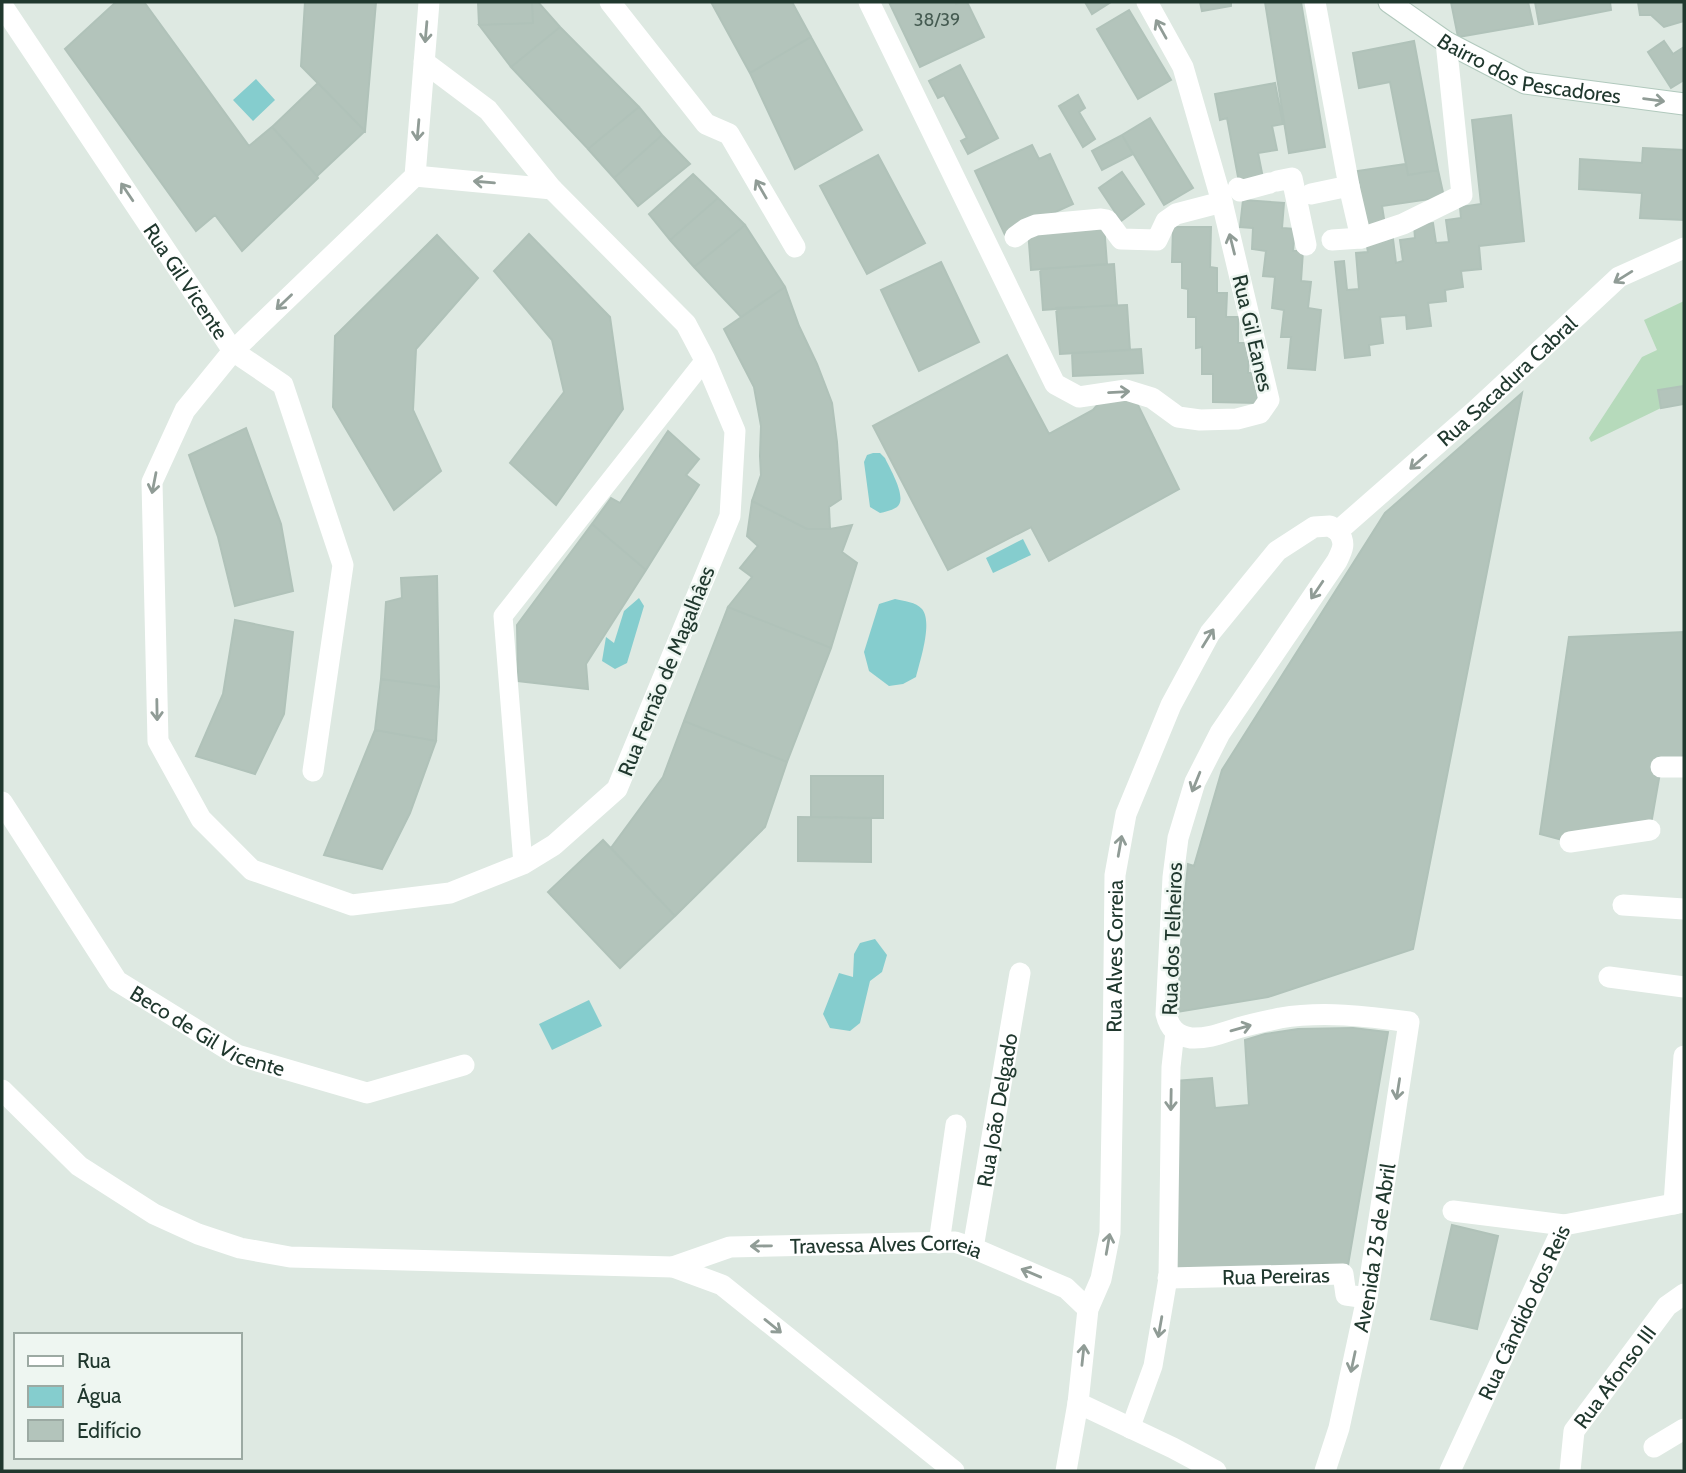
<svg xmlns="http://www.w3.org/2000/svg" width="1686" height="1473" font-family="Cabin,sans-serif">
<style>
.green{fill:#b6dabb}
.water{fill:#85cdce}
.building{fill:#b3c4bb;stroke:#b0c2b9;stroke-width:2}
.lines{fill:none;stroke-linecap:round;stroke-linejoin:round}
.secondary-casing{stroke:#b1c9bd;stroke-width:23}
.lane{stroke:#fff;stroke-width:19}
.street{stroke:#fff;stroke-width:21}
.secondary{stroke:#fff;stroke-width:21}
.oneway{stroke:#909c96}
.labels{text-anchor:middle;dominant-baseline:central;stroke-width:5;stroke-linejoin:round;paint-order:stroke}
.number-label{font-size:18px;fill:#455b51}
.street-label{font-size:21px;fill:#20382e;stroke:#eef6f1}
</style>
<rect width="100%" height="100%" fill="#dee9e2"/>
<path class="green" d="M1684,301V386L1658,390L1661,408L1591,442L1589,438L1642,357L1657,350L1644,320Z"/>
<path class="water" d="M256,79L275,100L253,121L233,100Z
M873,453H880L885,458C890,469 908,498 897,507C893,510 885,512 880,513L870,507L864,462L867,455Z
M1023,539L1031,555L993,573L986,558Z
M639,598L644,606L627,663L615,669L602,661L606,637L614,643L624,611Z
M895,599C904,601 916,602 922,609C933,622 920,661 916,677L903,684L889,686L869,671L864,652L879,604Z
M875,939L887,955L882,972L870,981L860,1023L850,1031L830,1028L823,1014L839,973L853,977L854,954L860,943Z
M589,1000L602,1026L552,1050L539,1024Z"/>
<path class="building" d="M116,2H144L249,146L272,127L317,176L318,178L242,251L215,215L196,231L65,49Z
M305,2H376L365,131L301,66Z
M478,2H532L533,23L479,25Z
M532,2H538L560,27L511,67L479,25L533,23Z
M711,2H792L811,37L750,73Z
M889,2H955L956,4L960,2H967L984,37L920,67Z
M1085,2H1111L1092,14Z
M1200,2H1231V6L1202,11Z
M1265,2H1301L1325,147L1289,153Z
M1451,2H1528L1533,24L1458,37Z
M1535,2H1610L1611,10L1539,24Z
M1638,2H1684V21L1664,27L1651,15H1640Z
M1129,10L1171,80L1138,99L1097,29Z
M560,27L639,107L588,149L511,67Z
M811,37L862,130L795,169L750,73Z
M1414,41L1438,170L1408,175L1390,82L1359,88L1353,53Z
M1664,41L1673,54L1684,47V80L1671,88L1648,52Z
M960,65L998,138L968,154L961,141L967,138L944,95L938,98L929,81Z
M318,83L365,131L317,176L272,127Z
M1275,83L1283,124L1272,126L1277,150L1258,153L1263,178L1239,182L1227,118L1220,120L1215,94Z
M1078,95L1085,108L1079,112L1095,139L1083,147L1059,106Z
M639,107L662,135L614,178L588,149Z
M1511,115L1524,241L1479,246L1481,269L1461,271L1463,287L1445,290L1446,301L1428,303L1431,326L1407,329L1406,315L1380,317L1383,343L1369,345L1370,355L1345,358L1335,262L1344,261L1347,290L1359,289L1356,253L1368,252L1366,241L1393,239L1396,263L1403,261L1400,240L1415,238L1414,225L1433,223L1436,243L1449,242L1446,220L1461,218L1460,207L1481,204L1472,120Z
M1150,118L1193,188L1164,205L1122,135Z
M662,135L690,164L638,206L614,178Z
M1122,135L1133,154L1102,170L1092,151Z
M1032,145L1039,159L1050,154L1073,204L1005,235L975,171Z
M1643,148L1684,150V220L1640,218L1642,193L1579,189L1580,159L1642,163Z
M878,155L925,243L867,274L820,186Z
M1406,164L1408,175L1438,170L1444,197L1382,206L1385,225L1366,227L1357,171Z
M1122,172L1144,204L1121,221L1099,188Z
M693,174L718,198L670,240L649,214Z
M718,198L745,225L694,267L670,240Z
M1243,200L1284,203L1282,228L1295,229L1293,251H1303L1301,281L1311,282L1308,308L1321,310L1315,370L1288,368L1291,337H1281L1284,310L1272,308L1275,277L1263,276L1266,251L1252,249L1253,228L1240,227Z
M745,225L785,287L741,317L694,267Z
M1104,225L1107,264L1031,270L1028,230Z
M1173,227H1211L1210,267L1217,268V293H1227L1226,317H1238V343H1249L1248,373H1257V403L1213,402V374H1202V347L1196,348V317H1188V289L1182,288V262H1172Z
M529,234L610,317L623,409L556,505L510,463L564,392L552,340L494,271Z
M437,235L478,278L416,349L413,410L441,471L394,510L333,407L335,336Z
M941,262L979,342L919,371L881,290Z
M1114,264L1117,305L1043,310L1040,269Z
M785,287L799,326L817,364L832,403L837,442L841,499L829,507L830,529H807L752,501L761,475L760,456L761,426L754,387L724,329Z
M1127,305L1130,350L1060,354L1056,308Z
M1141,349L1143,373L1073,376L1072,353Z
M1007,355L1049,434L1093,410L1099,403L1121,399L1137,403L1179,489L1049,561L1031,527L948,570L873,426Z
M1684,386V404L1661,408L1658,390Z
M1522,393L1413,949L1268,997L1177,1012L1173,1010L1188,864L1194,866L1222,770L1385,513Z
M246,428L281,524L293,591L235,606L218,537L189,455Z
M668,431L699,459L686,475L699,485L646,570L592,524L611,498L620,503Z
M752,501L807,529H830L852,525L842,552L857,563L831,648L728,607L752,577L740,568L758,546L747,536Z
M592,524L646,570L586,664L588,689L518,681L517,625Z
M437,576L439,687L381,679L386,602L402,598L401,578Z
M728,607L831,648L787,762L684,721Z
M235,620L293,632L284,714L255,774L196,756L223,694Z
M1684,632V767H1661L1650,830L1570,842L1540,834L1569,637Z
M381,679L439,687L436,741L375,730Z
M684,721L787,762L765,827L675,916L611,848L663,777Z
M375,730L436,741L410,813L382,869L324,855Z
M811,776H883V818L811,817Z
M798,817L871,818V862L798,861Z
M603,840L675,916L620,968L548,892Z
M1353,1028L1388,1032L1347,1271L1173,1275L1175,1081L1212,1078L1215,1108L1249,1105L1245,1040L1265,1034L1298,1029Z
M1452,1225L1498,1236L1477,1329L1431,1319Z"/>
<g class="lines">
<defs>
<g id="secondary">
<path id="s11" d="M1389,2L1446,42L1525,83L1684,104"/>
</g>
</defs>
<use href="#secondary" class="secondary-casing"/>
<path class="lane" d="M523,864L503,616L705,360
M1130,1429L1153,1366L1168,1278L1171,1067L1175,1032"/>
<g class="street">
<path d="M610,2L706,124L729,134L795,247"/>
<path d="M869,2L1055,384L1079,397L1126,390L1152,398L1178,417L1200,420L1237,419L1260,413L1269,400L1222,202L1183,67L1147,2"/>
<path id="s1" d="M2,5L233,351L283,385L343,565L313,771"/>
<path d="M424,62L488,110L552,189L686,324L705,360L735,431L730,516L617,789L554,845L523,864L450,893L352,905L252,870L201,819L158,741L152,482L185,410L233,351L415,176L429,2"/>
<path d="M415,176L552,189"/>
<path d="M1277,181L1292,178L1306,245"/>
<path d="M1349,186L1361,238"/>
<path d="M1238,188L1240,191L1270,183"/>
<path d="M1311,194L1349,186L1315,2"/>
<path d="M1015,237L1026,229L1036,225L1101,219L1107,220L1121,239L1157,240L1166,221L1176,214L1222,202"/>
<path d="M1332,240L1361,238L1403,224L1462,195L1446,42"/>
<path id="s2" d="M1338,531L1475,411L1619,277L1684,248"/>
<path d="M1661,767H1684"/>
<path id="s3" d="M2,802L117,981L237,1055L367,1093L464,1065"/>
<path d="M1570,842L1650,830"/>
<path d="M1623,905L1684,909"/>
<path d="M1609,977L1684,987"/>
<path d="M2,1090L79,1166L154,1214L198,1234L240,1248L290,1257L673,1267L722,1285L954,1471"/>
<path d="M1674,1204L1684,1056"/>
<path d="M1453,1211L1564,1225"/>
<path d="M939,1243L956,1125"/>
<path id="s4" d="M973,1248L1020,973"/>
<path id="s5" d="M673,1267L730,1247L955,1242L973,1248L1066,1288L1088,1309"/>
<path id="s6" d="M1168,1278L1343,1274L1346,1295L1367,1298"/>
<path d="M1078,1403L1173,1448L1216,1471"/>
<path d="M1654,1447L1684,1429"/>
<path id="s7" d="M1066,1471L1078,1403L1088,1309L1101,1279L1110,1233L1113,1065L1115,875L1126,814L1171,705L1210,633L1277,551L1314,527L1330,526L1338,531"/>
<path id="s8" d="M1325,1471L1339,1428L1367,1298L1409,1022C1367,1016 1322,1011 1280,1018C1266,1021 1251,1024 1238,1028C1222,1033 1208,1039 1191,1038C1176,1036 1169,1027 1166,1014L1173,877L1178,838L1195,782L1220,733L1337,561C1343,549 1346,543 1338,531"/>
<path id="s9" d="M1450,1471L1564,1225L1684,1202"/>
<path id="s10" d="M1570,1471L1574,1431L1667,1306L1684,1294"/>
</g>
<use href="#secondary" class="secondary"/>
</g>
<defs><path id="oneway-shaft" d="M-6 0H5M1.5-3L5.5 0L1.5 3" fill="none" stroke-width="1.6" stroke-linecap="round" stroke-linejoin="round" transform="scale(1.75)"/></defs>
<g class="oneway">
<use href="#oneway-shaft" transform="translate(1161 29) rotate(-119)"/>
<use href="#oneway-shaft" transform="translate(426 32) rotate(95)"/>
<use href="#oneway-shaft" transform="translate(1654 100) rotate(7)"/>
<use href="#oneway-shaft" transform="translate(418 130) rotate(95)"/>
<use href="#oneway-shaft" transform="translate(484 182) rotate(-175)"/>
<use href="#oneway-shaft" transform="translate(761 189) rotate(-120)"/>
<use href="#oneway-shaft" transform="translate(127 192) rotate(-124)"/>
<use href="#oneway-shaft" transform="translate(1232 244) rotate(-104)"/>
<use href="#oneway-shaft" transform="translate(1623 277) rotate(148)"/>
<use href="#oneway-shaft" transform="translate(284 302) rotate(136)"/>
<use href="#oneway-shaft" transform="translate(1119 392) rotate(-3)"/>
<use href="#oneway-shaft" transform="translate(1418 462) rotate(139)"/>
<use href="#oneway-shaft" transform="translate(154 483) rotate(101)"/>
<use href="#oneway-shaft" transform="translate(1317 590) rotate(124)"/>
<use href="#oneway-shaft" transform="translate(1208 638) rotate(-58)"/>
<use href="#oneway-shaft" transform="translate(157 710) rotate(89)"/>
<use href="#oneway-shaft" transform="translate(1196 782) rotate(112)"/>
<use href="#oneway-shaft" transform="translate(1120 846) rotate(-80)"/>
<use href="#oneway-shaft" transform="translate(1241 1028) rotate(-16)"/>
<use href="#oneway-shaft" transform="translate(1398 1089) rotate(99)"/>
<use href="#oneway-shaft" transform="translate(1171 1100) rotate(91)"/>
<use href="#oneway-shaft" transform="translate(1108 1244) rotate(-80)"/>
<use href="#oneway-shaft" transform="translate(761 1246) rotate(179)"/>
<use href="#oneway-shaft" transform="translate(1031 1273) rotate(-157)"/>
<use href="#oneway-shaft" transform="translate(773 1326) rotate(39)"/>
<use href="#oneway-shaft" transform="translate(1160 1327) rotate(100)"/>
<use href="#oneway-shaft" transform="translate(1083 1355) rotate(-84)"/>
<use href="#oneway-shaft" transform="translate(1353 1362) rotate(102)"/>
</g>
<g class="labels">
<g class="number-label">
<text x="937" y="20">38/39</text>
</g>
<g class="street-label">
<text stroke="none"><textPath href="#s11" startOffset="159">Bairro dos Pescadores</textPath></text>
<text stroke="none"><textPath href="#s1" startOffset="332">Rua Gil Vicente</textPath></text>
<text transform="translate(1253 333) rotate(77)">Rua Gil Eanes</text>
<text stroke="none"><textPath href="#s2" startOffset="226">Rua Sacadura Cabral</textPath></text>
<text transform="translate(666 671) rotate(-68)">Rua Fernão de Magalhâes</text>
<text transform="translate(1172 939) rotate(-88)">Rua dos Telheiros</text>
<text stroke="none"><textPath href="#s7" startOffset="520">Rua Alves Correia</textPath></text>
<text stroke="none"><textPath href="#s3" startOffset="317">Beco de Gil Vicente</textPath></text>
<text stroke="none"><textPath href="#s4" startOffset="140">Rua João Delgado</textPath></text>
<text stroke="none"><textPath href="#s8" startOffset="229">Avenida 25 de Abril</textPath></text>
<text stroke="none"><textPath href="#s5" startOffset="217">Travessa Alves Correia</textPath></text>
<text stroke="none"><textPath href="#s6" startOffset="108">Rua Pereiras</textPath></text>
<text stroke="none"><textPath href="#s9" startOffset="175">Rua Cândido dos Reis</textPath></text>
<text stroke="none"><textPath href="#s10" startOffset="108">Rua Afonso III</textPath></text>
</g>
</g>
<rect width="1686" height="1473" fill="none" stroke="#20382e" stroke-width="7"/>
<rect x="14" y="1333" width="228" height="126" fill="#eef6f1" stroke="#9caaa3" stroke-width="2"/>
<rect x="28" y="1356" width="35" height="10" fill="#ffffff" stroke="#9caaa3" stroke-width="2"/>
<text x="77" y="1368" font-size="21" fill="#20382e">Rua</text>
<rect x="28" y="1386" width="35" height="21" fill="#85cdce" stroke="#9caaa3" stroke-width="2"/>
<text x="77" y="1403" font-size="21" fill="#20382e">Água</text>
<rect x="28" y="1420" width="35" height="21" fill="#b3c4bb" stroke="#9caaa3" stroke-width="2"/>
<text x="77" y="1438" font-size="21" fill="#20382e">Edifício</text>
</svg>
